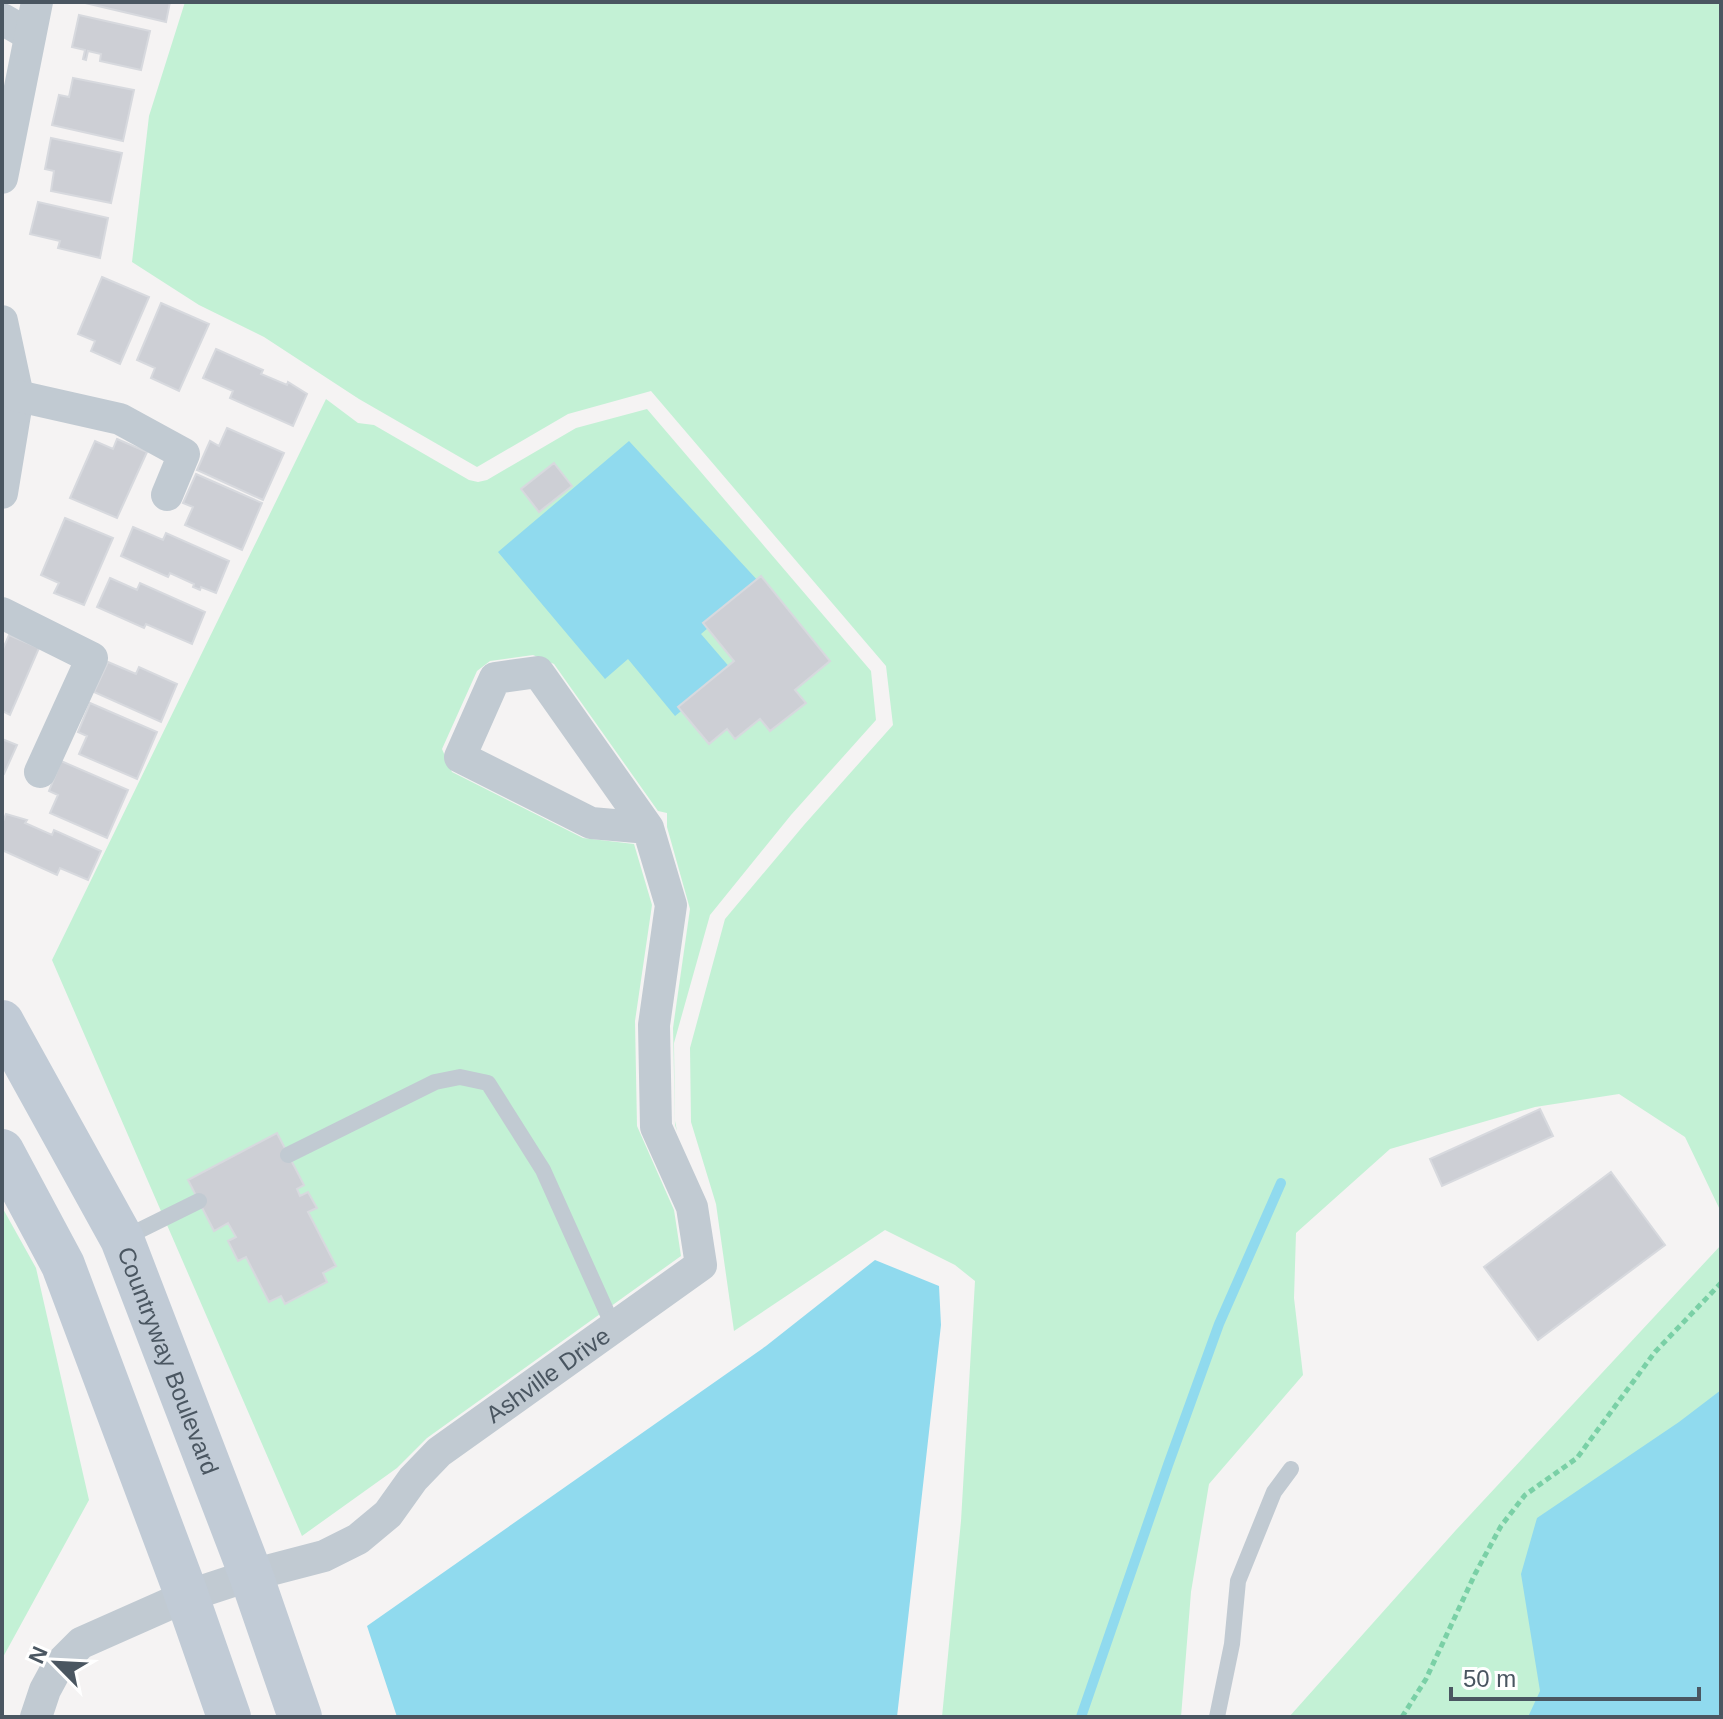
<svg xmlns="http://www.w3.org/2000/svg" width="1723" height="1719" font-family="Helvetica,sans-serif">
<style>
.green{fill:#c3f1d5}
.water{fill:#90daee}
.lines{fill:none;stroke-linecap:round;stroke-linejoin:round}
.stream{stroke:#90daee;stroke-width:10}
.building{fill:#cdcfd5;stroke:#d7d9de;stroke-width:2}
.path{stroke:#7ad0a6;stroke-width:5;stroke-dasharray:6 4;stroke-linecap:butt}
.lane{stroke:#c1cad2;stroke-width:16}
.street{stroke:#c1cad2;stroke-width:32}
.secondary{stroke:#c1cbd6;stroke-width:44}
.labels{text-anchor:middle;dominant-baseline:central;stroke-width:7;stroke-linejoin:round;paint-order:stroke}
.street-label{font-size:24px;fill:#4a5661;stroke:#fff}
</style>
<rect width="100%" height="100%" fill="#f5f3f3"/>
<path class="green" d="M185,2H1721V1212L1685,1137L1619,1094L1535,1107L1390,1149L1296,1233L1294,1298L1303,1375L1209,1484L1191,1592L1181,1717H942L961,1521L975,1281L955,1265L885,1230L734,1331L716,1204L691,1122L690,1048L725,919L804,825L893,725L886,666L651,391L568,414L477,467L359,399L264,337L199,305L132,262L149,116Z
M326,399L358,423L374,425L469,480L478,482L487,480L576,428L647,409L871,671L876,720L791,815L710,915L674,1043L675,1121L677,1131L675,1125L673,1028L690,909L667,827V813L658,811L554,664L533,655L490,661L477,671L442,749L452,772L583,838L634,844L652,905L635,1021L637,1126L674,1210L681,1256L427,1438L397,1468L302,1536L52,960Z
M2,1207L36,1268L89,1500L2,1659Z
M1721,1245V1717H1289L1456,1530Z"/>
<path class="water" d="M629,441L760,583L701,634L732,670L675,716L628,659L605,679L498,552Z
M875,1260L939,1286L941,1325L897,1717H397L367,1626L766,1346Z
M1721,1390V1717H1528L1540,1691L1521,1574L1537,1518L1679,1422Z"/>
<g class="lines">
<path class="stream" d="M1081,1717L1168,1465L1219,1324L1281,1183"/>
</g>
<path class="building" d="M81,2H170L166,22Z
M79,15L150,31L141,70L100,61L101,54L88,51L86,60L83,59L85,50L72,47Z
M73,78L134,90L123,141L52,125L59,95L69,97Z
M51,138L122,153L111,203L51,191L54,171L45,169Z
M38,202L108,218L100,258L58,248L60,241L30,234Z
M102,277L149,297L120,364L91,351L95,341L78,334Z
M161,303L209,324L179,391L151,378L155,368L137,360Z
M216,349L263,370L261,374L287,385L288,382L307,394L293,426L230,398L233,391L203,378Z
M227,428L284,453L263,500L197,470L210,441L219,446Z
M117,439L147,452L117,518L70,498L95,441L113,449Z
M554,463L572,486L539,512L521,489Z
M196,474L262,503L242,550L185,525L193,507L183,503Z
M65,518L113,538L84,605L54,593L59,583L41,575Z
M133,527L163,540L166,533L229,561L216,593L201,587L200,590L193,587L194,584L170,573L168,577L121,556Z
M761,576L830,661L795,690L806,703L770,731L760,719L735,739L727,729L709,744L678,707L734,661L703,623Z
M110,578L137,590L140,583L205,612L192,644L146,624L144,628L97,607Z
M9,635L39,648L10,715L2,711V651Z
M108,662L136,674L139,667L177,684L161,722L94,692Z
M90,703L157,732L137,779L79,754L87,736L78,732Z
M2,739L17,745L4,774L2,773Z
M61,761L128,790L107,838L50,813L58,795L49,791Z
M6,814L27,820L25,823L52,835L54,830L101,851L88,880L60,868L57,875L2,850V824Z
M1540,1109L1553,1136L1442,1186L1430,1159Z
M277,1133L304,1185L297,1189L300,1196L308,1192L317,1208L308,1212L336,1266L323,1273L327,1282L285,1304L281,1296L269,1302L246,1257L238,1261L228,1241L236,1237L228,1223L214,1231L188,1180Z
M1611,1172L1665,1245L1538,1340L1484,1267Z"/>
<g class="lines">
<path class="path" d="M1402,1717L1426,1679L1475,1574L1501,1526L1525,1495L1577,1458L1655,1352L1721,1283"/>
<path class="lane" d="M288,1155L435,1082L460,1077L488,1083L543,1170L614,1328
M124,1238L199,1201
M1217,1717L1232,1644L1238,1581L1274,1492L1291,1469"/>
<g class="street">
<path d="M2,19L30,35"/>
<path d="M2,178L37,2"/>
<path d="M2,321L18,396L2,493"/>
<path d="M18,396L120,419L184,454L167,495"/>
<path d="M2,613L92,658L40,772"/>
<path id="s1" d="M36,1717L45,1690L58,1666L81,1643L187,1596L251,1575L324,1556L358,1539L388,1514L413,1479L439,1452L701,1265L692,1207L656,1127L654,1025L671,905L648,828L538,672L495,678L460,757L591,823L648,828"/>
</g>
<g class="secondary">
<path id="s2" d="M2,1022L122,1239L251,1575L300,1717"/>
<path d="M2,1151L63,1265L184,1588L229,1717"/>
</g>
</g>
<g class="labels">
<g class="street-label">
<text stroke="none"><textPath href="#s2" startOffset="378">Countryway Boulevard</textPath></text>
<text stroke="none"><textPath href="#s1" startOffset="638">Ashville Drive</textPath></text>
</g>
</g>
<rect width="1723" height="1719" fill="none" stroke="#4a5661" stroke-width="8"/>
<g transform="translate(56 1663) rotate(294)" stroke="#ffffff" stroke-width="6" paint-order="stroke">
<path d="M0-6L14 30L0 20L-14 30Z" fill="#4a5661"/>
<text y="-12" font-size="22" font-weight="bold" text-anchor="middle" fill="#4a5661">N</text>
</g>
<path d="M1451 1687v12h248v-12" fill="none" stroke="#4a5661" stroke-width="4"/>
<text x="1463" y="1687" font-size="24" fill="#4a5661" stroke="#ffffff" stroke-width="6" paint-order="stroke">50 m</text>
</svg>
